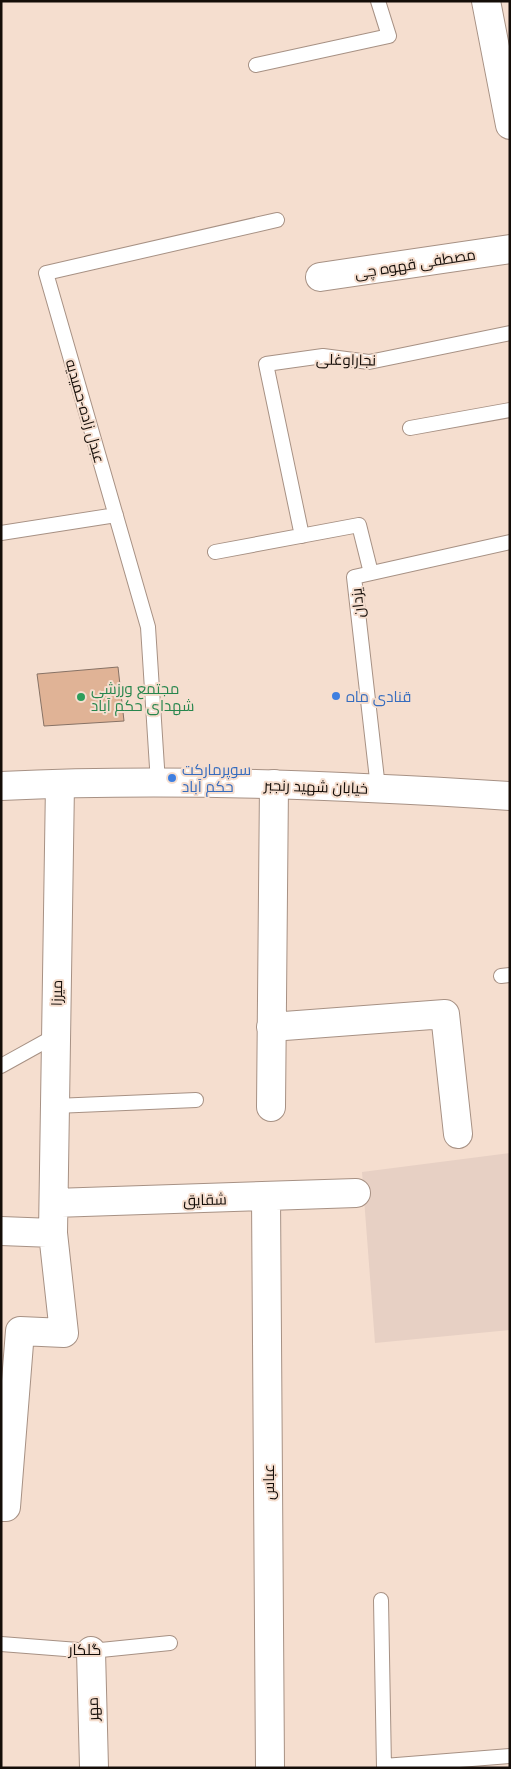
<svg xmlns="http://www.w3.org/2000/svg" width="511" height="1769" font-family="'Open Sans',Cairo,sans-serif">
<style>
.education{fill:#e7d0c4}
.building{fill:#e0b396;stroke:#877265}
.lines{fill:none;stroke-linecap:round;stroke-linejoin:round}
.service-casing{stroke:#a79184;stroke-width:16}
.minor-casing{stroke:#a79184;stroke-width:30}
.tertiary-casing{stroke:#a79184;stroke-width:30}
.service{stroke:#fff;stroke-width:14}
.minor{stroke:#fff;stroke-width:28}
.tertiary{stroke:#fff;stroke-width:28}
.shop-dot{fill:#3f7fe0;stroke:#f5decf;stroke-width:2}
.leisure-dot{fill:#2e9e5b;stroke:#f5decf;stroke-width:2}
.labels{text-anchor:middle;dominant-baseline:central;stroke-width:4;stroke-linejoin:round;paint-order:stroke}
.street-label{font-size:15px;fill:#140d08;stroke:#f5decf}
.leisure-label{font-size:15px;fill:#27864d;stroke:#f5decf;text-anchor:start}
.shop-label{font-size:15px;fill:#366cbe;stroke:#f5decf;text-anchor:start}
</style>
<rect width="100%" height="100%" fill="#f5decf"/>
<path class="education" d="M510,1153V1330L375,1343L362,1172Z"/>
<path class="building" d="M118,667L124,721L44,726L37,674Z"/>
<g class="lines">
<defs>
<path id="service" d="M256,65L389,36L378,1
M410,428L510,410
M1,533L116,515
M302,536L266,364L323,356L369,362L510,333
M215,552L359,525L371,573
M158,783L148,627L46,273L277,220
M378,788L354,577L510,542
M501,976L510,975
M1,1066L55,1036
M55,1106L196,1100
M381,1600L384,1768
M1,1644L91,1651L170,1643
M384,1766L510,1756"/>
<path id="minor" d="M486,1L510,125
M320,277L510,249
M271,1027L445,1014L458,1134
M271,1107L274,784
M266,1197L270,1768
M54,1203L356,1193
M1,1231L53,1233
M1,1507H6L20,1331L64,1333L53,1233L60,784
M91,1651L94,1768"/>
<path id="tertiary" d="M1,786C171,778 340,785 510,796"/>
</defs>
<use href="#service" class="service-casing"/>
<use href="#minor" class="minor-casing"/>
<use href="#tertiary" class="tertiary-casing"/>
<use href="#service" class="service"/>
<use href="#minor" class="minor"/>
<use href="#tertiary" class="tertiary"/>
</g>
<g class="shop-dot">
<circle cx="336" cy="696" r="5"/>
<circle cx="172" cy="778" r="5"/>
</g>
<circle class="leisure-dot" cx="81" cy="697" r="5"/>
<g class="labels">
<g class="street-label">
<text transform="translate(415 263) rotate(-9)">مصطفی قهوه چی</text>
<text transform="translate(346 359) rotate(1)">نجاراوغلی</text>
<text transform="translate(86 411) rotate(74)">عبدل زاده-حمیدیه</text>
<text transform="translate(357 603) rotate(-96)">یزدان</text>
<text transform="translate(316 786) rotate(2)">خیابان شهید رنجبر</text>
<text transform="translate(56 993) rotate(-89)">میرزا</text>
<text transform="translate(205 1199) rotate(-1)">شقایق</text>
<text transform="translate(268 1482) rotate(-90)">عباس</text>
<text x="85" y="1649">گلکار</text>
<text transform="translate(92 1709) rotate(-92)">مهر</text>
</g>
<g class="leisure-label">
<text x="91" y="688">مجتمع ورزشی<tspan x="91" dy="17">شهدای حکم آباد</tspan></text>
</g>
<g class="shop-label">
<text x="346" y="696">قنادی ماه</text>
<text x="182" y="769">سوپرمارکت<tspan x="182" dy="17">حکم آباد</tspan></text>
</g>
</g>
<rect width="511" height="1769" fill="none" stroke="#140d08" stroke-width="5"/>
</svg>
